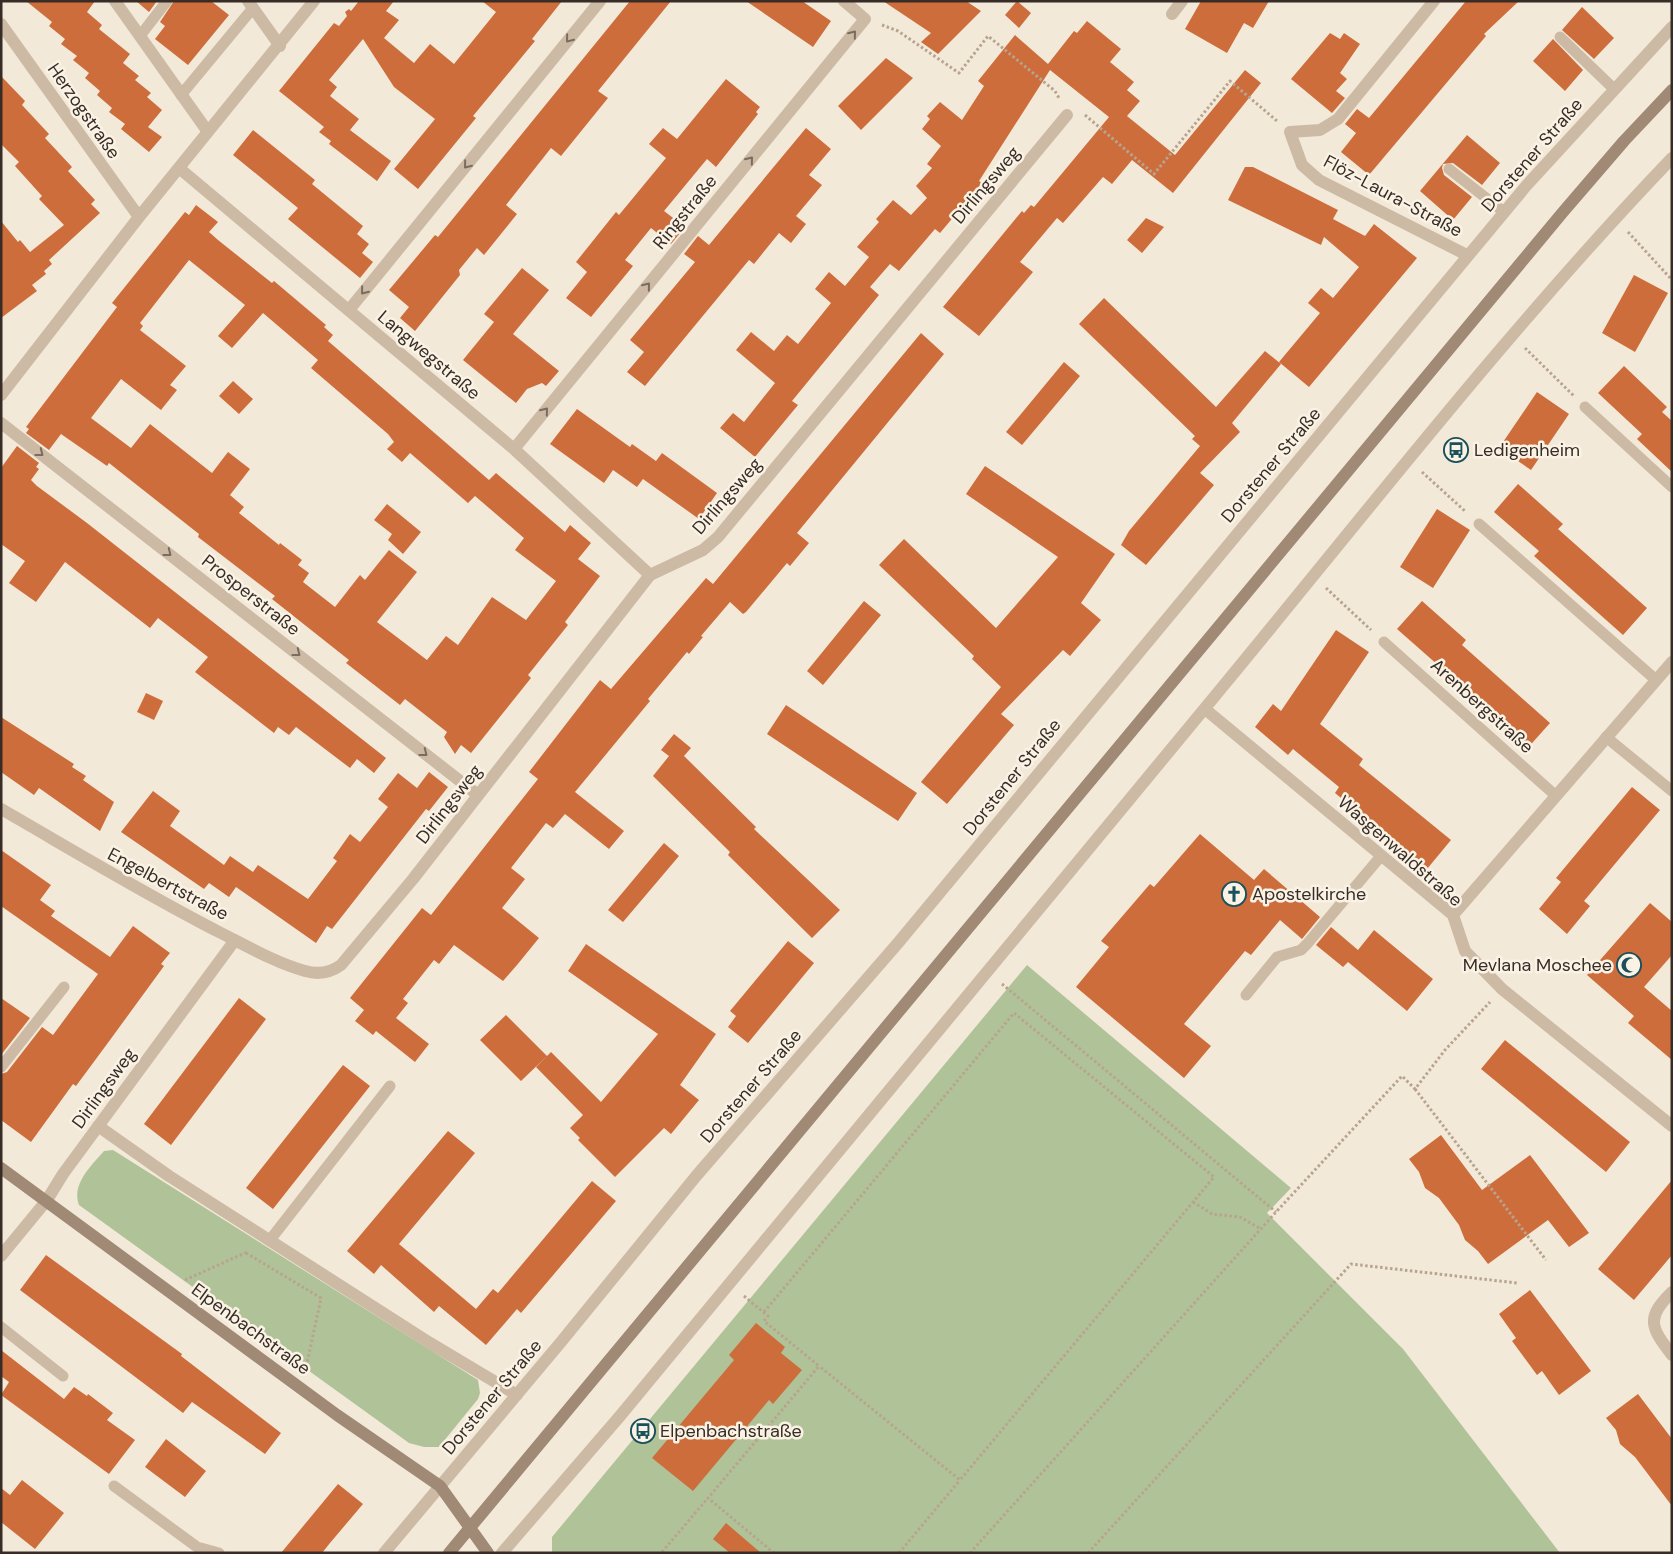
<svg xmlns="http://www.w3.org/2000/svg" width="1673" height="1554" font-family="'DM Sans',sans-serif">
<style>
.green{fill:#b0c398}
.building{fill:#ce6d3c;fill-rule:evenodd}
.lines{fill:none;stroke-linecap:round;stroke-linejoin:round}
.path{stroke:#b8a48e;stroke-width:3;stroke-dasharray:2.5 2.5;stroke-linecap:butt}
.lane{stroke:#ccbaa4;stroke-width:11}
.street{stroke:#ccbaa4;stroke-width:12}
.secondary{stroke:#a08975;stroke-width:12}
.oneway{stroke:#7a6c5f}
.labels{text-anchor:middle;dominant-baseline:central;stroke-width:5;stroke-linejoin:round;paint-order:stroke}
.street-label{font-size:18px;fill:#372d26;stroke:#faf3e5}
.poi-label{font-size:18px;fill:#372d26;stroke:#faf3e5;text-anchor:start}
</style>
<rect width="100%" height="100%" fill="#f3e9d9"/>
<path class="green" d="M1027,965L1291,1188L1267,1213L1403,1349L1560,1553H552V1537Z
M113,1150L478,1380L480,1393L478,1399L439,1447H424L409,1443L79,1205C71,1184 92,1165 104,1151Z"/>
<path class="building" d="M26,1H95L87,12L102,25L99,29L130,54L123,63L139,76L135,80L151,93L147,97L162,110L148,127L162,137L149,152L121,129L125,124L109,112L112,108L97,95L100,91L85,78L89,73L73,60L77,56L61,44L65,39L49,26L52,22Z
M136,1H157L149,12Z
M174,1H211L229,15L188,65L155,39L165,26L160,22Z
M359,1H394L386,11L399,20L384,38L414,63L430,44L454,64L496,12L482,1H562L532,39L535,41L473,116L476,118L418,189L394,169L435,119L394,87L363,39L329,80L337,87L330,96L359,119L350,130L391,161L377,181L329,144L331,141L319,132L324,127L279,91L334,23L339,26L347,16L345,12L349,9L351,11Z
M630,1H671L598,91L608,98L561,156L551,148L506,205L517,214L484,255L477,248L459,270L460,275L415,331L400,318L409,307L389,290L435,235L438,237Z
M746,1H802L831,21L813,47Z
M883,1H966L981,11L938,54L921,42L931,33Z
M1017,1L1031,13L1019,28L1005,15Z
M1201,1H1269L1253,28L1244,23L1227,53L1185,29Z
M1466,1H1519L1484,34L1486,36L1369,175L1341,152L1356,133L1345,124L1357,109L1369,118Z
M1582,7L1614,38L1594,59L1562,30Z
M1087,21L1121,49L1110,62L1134,82L1127,90L1140,101L1127,116L1175,155L1245,70L1261,83L1173,193L1132,160L1112,184L1103,177L1063,223L1057,218L1020,262L1033,272L979,336L943,307L1022,211L1024,213L1031,205L1034,207L1109,117L1050,70L979,181L982,183L940,233L935,229L899,271L890,264L870,287L879,295L792,401L798,405L755,457L720,428L733,413L744,422L775,383L736,350L751,332L774,351L787,335L798,344L831,303L815,289L829,272L845,286L869,257L857,247L879,222L876,219L893,200L911,215L927,198L916,186L932,168L927,164L941,146L922,129L930,119L927,116L940,102L962,120L984,86L978,81L1015,35L1048,64L1074,31L1077,33Z
M1330,33L1340,39L1344,33L1360,44L1340,73L1347,79L1336,91L1345,98L1332,113L1291,79Z
M1553,39L1583,70L1565,91L1533,61Z
M886,58L913,78L861,130L838,106Z
M1,76L25,101L22,105L49,134L45,138L72,167L68,171L95,200L91,204L100,213L49,260L52,264L44,271L46,274L32,285L37,291L1,318V221L18,242L20,240L30,252L64,225L39,199L42,196L15,166L19,162L1,144Z
M726,79L760,107L756,112L758,114L716,167L707,159L664,211L685,227L671,244L651,228L625,260L633,266L591,317L566,298L587,272L576,262L616,212L619,215L666,158L649,144L663,128L677,139Z
M806,128L831,149L809,175L822,185L796,216L806,224L791,243L779,233L754,264L749,260L645,386L627,372L644,352L630,340L695,262L684,254L698,236L709,245Z
M253,130L315,180L312,184L363,226L357,234L369,244L362,253L373,262L360,278L288,219L298,208L233,155Z
M1467,135L1500,163L1482,185L1453,163L1443,164L1442,168L1444,175L1472,197L1453,220L1420,191Z
M1245,167H1253L1338,210L1333,219L1365,236L1374,224L1417,258L1309,387L1279,362L1320,313L1308,303L1321,288L1333,298L1359,267L1324,237L1321,245L1228,200Z
M196,205L218,222L209,232L218,240L272,283L274,281L326,325L324,327L333,335L328,341L489,480L496,473L565,532L570,525L591,543L578,559L600,576L565,622L568,625L528,675L531,678L471,753L461,745L455,754L444,737L447,732L405,699L400,705L346,663L349,660L272,599L275,596L198,537L199,534L109,463L107,466L61,434L49,450L26,433L29,429L26,427L117,307L112,303L185,212L189,215ZM189,260L245,305L218,336L232,348L263,313L318,360L311,368L388,434L394,442L387,449L402,462L410,453L468,503L475,496L524,538L515,550L556,581L526,620L492,597L458,645L446,636L427,660L377,622L417,572L389,550L365,580L360,575L335,607L303,582L309,573L298,565L302,560L280,543L279,545L239,513L244,507L230,495L250,469L228,452L212,473L150,424L131,448L91,418L121,379L161,410L177,390L170,385L186,366L140,330L143,326L140,323Z
M1146,218L1164,227L1142,253L1127,240Z
M522,268L549,290L513,334L559,371L546,386L542,383L527,389L516,403L463,360L494,322L484,314Z
M1634,275L1668,293L1635,352L1602,333Z
M1104,298L1216,407L1265,351L1281,364L1232,423L1240,432L1200,473L1214,485L1146,565L1121,545L1129,531L1200,446L1192,439L1195,436L1079,324Z
M921,333L944,354L797,533L809,543L790,566L787,563L746,612L743,614L730,602L701,636L703,637L689,654L687,652L648,699L650,701L575,792L624,831L609,849L565,814L553,828L546,823L511,868L525,879L502,908L539,938L517,965L503,981L454,945L439,964L434,960L403,999L408,1003L396,1018L429,1044L415,1062L376,1031L373,1035L355,1021L364,1010L350,998L422,908L431,915L500,827L538,779L529,772L600,680L611,689L706,578L713,584Z
M1064,362L1080,376L1022,445L1006,432Z
M1624,366L1667,407L1662,412L1672,421V472L1637,439L1642,434L1598,393Z
M233,381L253,399L239,414L219,396Z
M1537,392L1569,414L1531,470L1499,448Z
M577,409L630,447L632,444L656,461L662,453L717,493L699,519L643,479L637,487L613,470L604,483L550,444Z
M17,446L39,463L36,467L39,469L31,480L37,486L87,523L386,758L374,773L357,759L350,768L296,727L289,735L278,727L274,733L195,672L208,657L158,618L150,628L65,562L36,602L9,583L25,561L1,544V468Z
M985,466L1115,554L1081,603L1101,620L1070,656L1063,650L1001,714L1014,725L947,804L921,782L1001,687L972,659L974,656L879,565L904,539L996,628L1058,557L966,494Z
M1518,484L1563,524L1558,529L1647,608L1623,635L1534,556L1539,551L1494,512Z
M387,504L421,532L403,554L388,540L392,534L374,520Z
M1437,509L1470,530L1433,588L1400,567Z
M864,601L881,615L823,685L807,671Z
M1422,601L1466,640L1462,645L1550,723L1525,751L1477,708L1481,703L1397,629Z
M1336,630L1369,652L1320,724L1363,759L1359,765L1451,840L1427,869L1335,793L1339,787L1293,749L1288,755L1255,727L1273,704L1281,711Z
M146,693L163,701L154,720L137,712Z
M786,705L917,793L898,821L767,734Z
M1,717L74,764L72,767L86,776L83,780L114,802L100,831L39,788L34,795L1,772Z
M674,734L691,748L684,756L756,827L754,829L840,910L812,938L728,855L730,852L653,776L669,756L661,750Z
M429,772L448,787L429,811L426,809L332,929L327,926L316,943L236,887L229,897L209,883L204,889L121,832L153,791L180,811L170,826L224,865L230,856L253,872L258,865L308,899L337,861L333,858L350,834L360,842L388,807L378,799L398,773L417,788Z
M1632,787L1660,810L1584,901L1590,906L1567,934L1539,909L1561,882L1556,878Z
M1200,834L1254,880L1264,869L1320,917L1302,939L1280,920L1251,955L1245,951L1184,1024L1211,1046L1184,1078L1076,987L1109,947L1101,941L1150,884L1154,887Z
M664,843L679,856L623,922L608,910Z
M1,850L51,885L40,900L55,911L51,916L110,957L133,926L170,953L161,964L164,966L110,1040L76,1086L73,1084L31,1142L1,1120V1074L7,1072L42,1027L53,1035L98,974L1,906Z
M1650,903L1672,922V955L1644,987L1672,1011V1060L1628,1023L1634,1016L1587,975Z
M1331,927L1358,950L1374,930L1433,979L1407,1011L1348,962L1343,967L1316,945Z
M788,941L814,963L748,1043L728,1027L736,1016L730,1011Z
M586,944L716,1034L680,1085L699,1100L671,1134L664,1128L615,1177L578,1140L580,1138L570,1128L583,1115L536,1067L551,1052L601,1102L658,1034L568,971Z
M1,998L30,1018L1,1055Z
M239,998L266,1019L171,1145L144,1124Z
M506,1015L547,1056L521,1081L480,1040Z
M1505,1040L1630,1142L1606,1172L1481,1069Z
M343,1065L370,1086L273,1209L246,1188Z
M448,1131L475,1153L399,1244L476,1309L493,1289L498,1293L592,1181L616,1201L521,1313L517,1309L486,1345L439,1306L434,1312L381,1265L374,1274L347,1251Z
M1441,1135L1482,1190L1530,1155L1589,1233L1569,1247L1548,1220L1488,1264L1478,1251L1465,1240L1459,1225L1439,1198L1425,1188L1419,1172L1409,1159Z
M1672,1180V1255L1634,1300L1598,1269Z
M46,1255L182,1354L181,1356L281,1433L265,1454L192,1402L183,1413L20,1290Z
M1530,1290L1591,1371L1559,1395L1542,1371L1537,1375L1512,1341L1516,1338L1499,1314Z
M756,1323L785,1347L781,1353L802,1370L773,1404L769,1400L693,1491L652,1458L734,1360L729,1355Z
M1,1350L64,1399L74,1387L87,1396L88,1394L113,1413L107,1420L135,1440L109,1474L1,1395L9,1382L1,1376Z
M1638,1394L1672,1439V1506L1635,1457L1620,1444L1616,1430L1606,1418Z
M166,1439L206,1471L185,1497L145,1467Z
M22,1480L64,1513L35,1549L1,1522V1488L10,1495Z
M338,1484L363,1504L330,1543L322,1553H281Z
M726,1523L761,1553H730L713,1539Z"/>
<g class="lines">
<path class="path" d="M882,25L898,31L959,73L988,36L1055,91L1059,98
M1085,115L1154,174L1230,81L1277,121
M1628,232L1672,280
M1525,348L1574,396
M1422,472L1466,512
M1326,588L1371,630
M1002,984L1276,1212
M1415,1089L1546,1260
M1193,1202L1212,1214L1240,1217L1261,1229
M246,1253L321,1298L306,1368
M185,1280L247,1252
M744,1296L768,1316L764,1321L819,1366L708,1498L774,1553
M764,1312L1014,1013L1214,1177L960,1480L819,1366
M662,1552L708,1498
M899,1553L960,1480
M970,1553L1276,1212L1402,1076L1415,1089L1445,1050L1490,1002
M1088,1553L1351,1264L1517,1283"/>
<path class="lane" d="M140,36L167,1
M1560,37L1614,89
M181,95L253,8
M1449,169L1504,212
M1585,407L1672,487
M1479,524L1656,680
M1384,642L1555,795
M1606,737L1672,791
M1246,995L1277,957L1301,950L1307,944L1381,856
M1,1067L64,987
M270,1240L390,1086
M1,1327L63,1376
M114,1486L197,1547L219,1553"/>
<path class="street" d="M115,1L208,132
M248,1L280,46
M1434,1L1338,119L1320,130L1290,132L1302,165L1319,180L1467,255
M1172,14L1182,1
M1,24L139,217
M179,168L514,449L650,575
M349,310L600,1
M1,395L139,217L314,1
M1,423L478,795
M514,449L865,19L844,1
M1205,709L1453,915L1465,951L1502,989L1672,1126
M1,809C74,851 145,894 219,932C247,946 276,963 305,971C319,975 330,973 341,965L413,879L650,575L703,550L718,537L1067,115
M1453,915L1672,662
M98,1126L169,1176L430,1343L517,1395
M1,1256L47,1200L63,1174L235,940
M1672,1292C1645,1318 1651,1328 1672,1355
M384,1553L561,1342L697,1175L898,943L1526,186L1672,27
M502,1553L620,1416C822,1170 1026,925 1229,679C1374,503 1514,323 1672,158"/>
<path class="secondary" d="M1,1168L337,1415L440,1486L488,1553
M449,1553L1563,212L1624,141L1672,90"/>
</g>
<defs><path id="oneway-chevron" d="M-2-3.5L2.5 0L-2 3.5" fill="none" stroke-width="1.6" stroke-linecap="round" stroke-linejoin="round" transform="scale(1.25)"/></defs>
<g class="oneway">
<use href="#oneway-chevron" transform="translate(853 34) rotate(-51)"/>
<use href="#oneway-chevron" transform="translate(569 39) rotate(129)"/>
<use href="#oneway-chevron" transform="translate(750 160) rotate(-51)"/>
<use href="#oneway-chevron" transform="translate(467 165) rotate(129)"/>
<use href="#oneway-chevron" transform="translate(647 286) rotate(-51)"/>
<use href="#oneway-chevron" transform="translate(364 291) rotate(129)"/>
<use href="#oneway-chevron" transform="translate(545 411) rotate(-51)"/>
<use href="#oneway-chevron" transform="translate(40 453) rotate(38)"/>
<use href="#oneway-chevron" transform="translate(168 553) rotate(38)"/>
<use href="#oneway-chevron" transform="translate(297 653) rotate(38)"/>
<use href="#oneway-chevron" transform="translate(424 753) rotate(38)"/>
</g>
<defs>
<symbol id="bus-ring" viewBox="-11 -11 22 22"><circle r="9.5" fill="#faf3e5" stroke="#19505b" stroke-width="1.5"/><path d="M-5-6H5V4H4V6H2V4H-2V6H-4V4H-5ZM-3.5-4V0h7V-4ZM-3.5 1.2v1.5H-2V1.2ZM2 1.2v1.5H3.5V1.2Z" fill="#19505b"/></symbol>
<symbol id="church-ring" viewBox="-11 -11 22 22"><circle r="9.5" fill="#faf3e5" stroke="#19505b" stroke-width="1.5"/><path d="M-1.2-6h2.4v3.5h3.3v2.4h-3.3V6h-2.4V-.1h-3.3v-2.4h3.3Z" fill="#19505b"/></symbol>
<symbol id="mosque-ring" viewBox="-11 -11 22 22"><circle r="9.5" fill="#faf3e5" stroke="#19505b" stroke-width="1.5"/><path d="M3.5-4.9A6 6 0 1 0 3.5 4.9A5 5 0 1 1 3.5-4.9Z" fill="#19505b"/></symbol>
</defs>
<g fill-rule="evenodd">
<use href="#bus-ring" x="1442" y="436" width="28" height="28"/>
<use href="#church-ring" x="1220" y="880" width="28" height="28"/>
<use href="#mosque-ring" x="1615" y="951" width="28" height="28"/>
<use href="#bus-ring" x="629" y="1417" width="28" height="28"/>
</g>
<g class="labels">
<g class="street-label">
<text transform="translate(84 111) rotate(55)">Herzogstraße</text>
<text transform="translate(1532 155) rotate(-49)">Dorstener Straße</text>
<text transform="translate(986 185) rotate(-50)">Dirlingsweg</text>
<text transform="translate(1393 196) rotate(28)">Flöz-Laura-Straße</text>
<text transform="translate(685 212) rotate(-51)">Ringstraße</text>
<text transform="translate(429 355) rotate(40)">Langwegstraße</text>
<text transform="translate(1271 465) rotate(-50)">Dorstener Straße</text>
<text transform="translate(727 496) rotate(-49)">Dirlingsweg</text>
<text transform="translate(251 595) rotate(38)">Prosperstraße</text>
<text transform="translate(1482 706) rotate(42)">Arenbergstraße</text>
<text transform="translate(1012 777) rotate(-51)">Dorstener Straße</text>
<text transform="translate(449 804) rotate(-52)">Dirlingsweg</text>
<text transform="translate(1400 851) rotate(41)">Wasgenwaldstraße</text>
<text transform="translate(168 884) rotate(28)">Engelbertstraße</text>
<text transform="translate(751 1086) rotate(-49)">Dorstener Straße</text>
<text transform="translate(104 1088) rotate(-54)">Dirlingsweg</text>
<text transform="translate(251 1329) rotate(36)">Elpenbachstraße</text>
<text transform="translate(492 1397) rotate(-50)">Dorstener Straße</text>
</g>
<g class="poi-label">
<text x="1474" y="450">Ledigenheim</text>
<text x="1252" y="894">Apostelkirche</text>
<text x="1612" y="965" text-anchor="end">Mevlana Moschee</text>
<text x="660" y="1431">Elpenbachstraße</text>
</g>
</g>
<rect width="1673" height="1554" fill="none" stroke="#372d26" stroke-width="5"/>
</svg>
